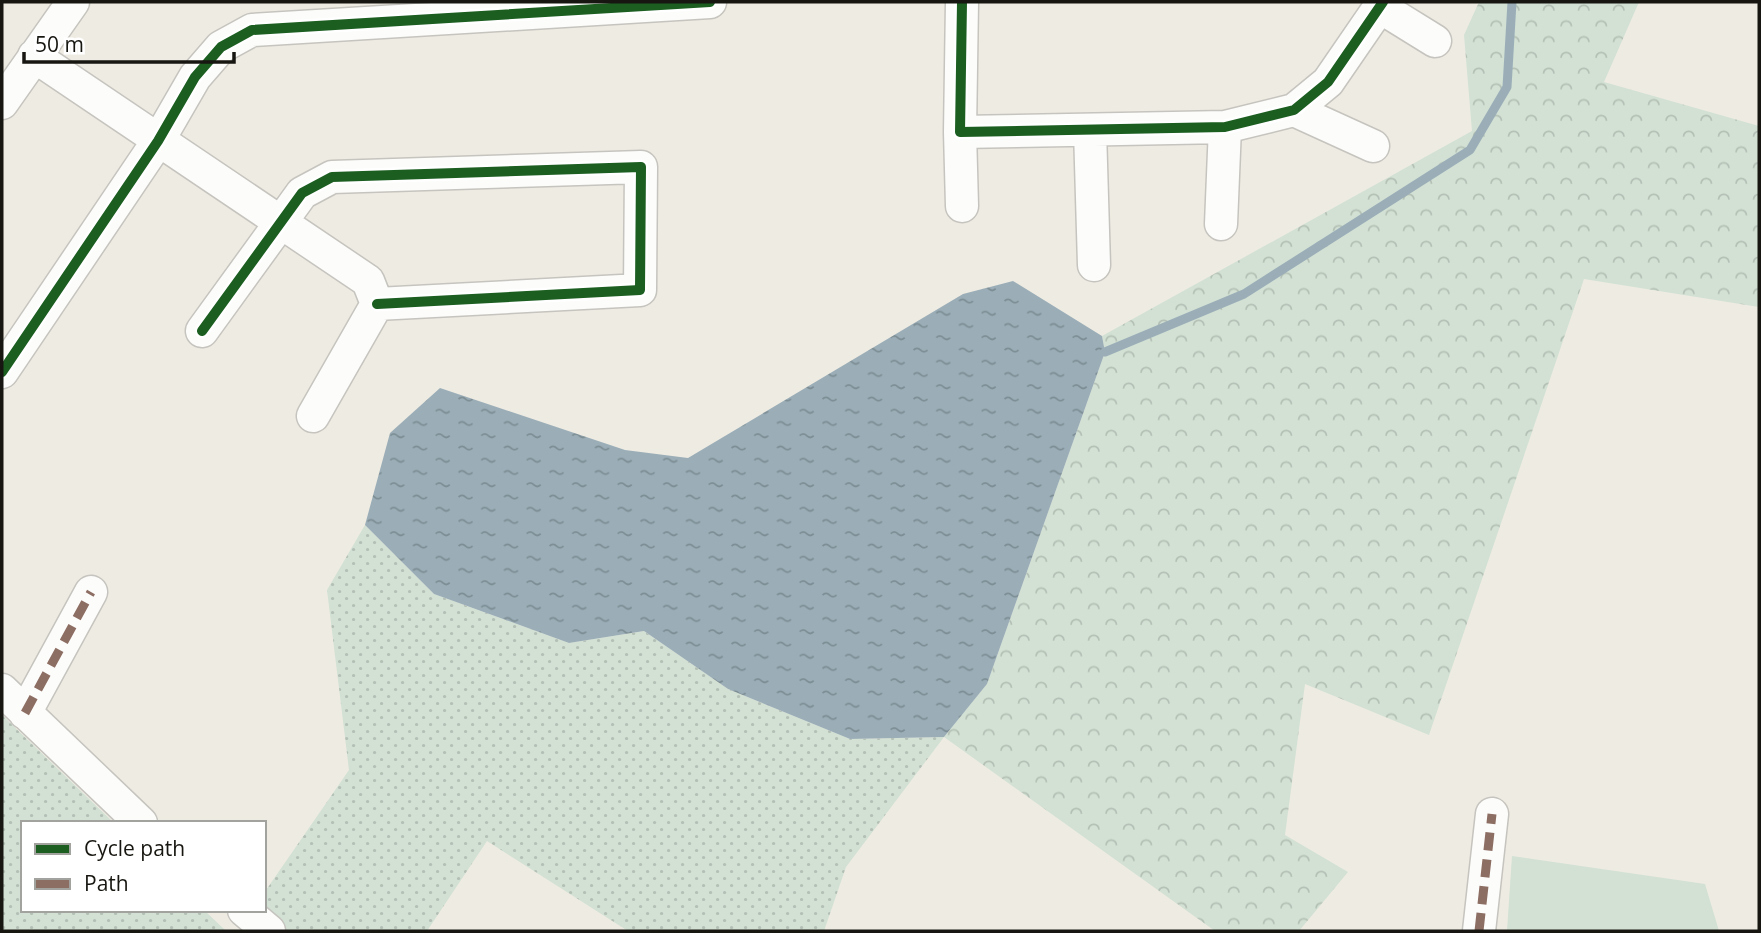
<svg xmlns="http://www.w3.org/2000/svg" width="1761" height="933" font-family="'Open Sans',sans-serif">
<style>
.grass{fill:url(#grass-dots)}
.forest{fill:url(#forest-crowns)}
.pitch{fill:#d2e1d4}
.water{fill:url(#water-ripples)}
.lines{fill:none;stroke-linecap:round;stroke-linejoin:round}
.stream{stroke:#9baeb8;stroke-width:9}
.minor-casing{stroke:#c6c4be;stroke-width:35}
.minor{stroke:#fcfcfb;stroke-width:32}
.quiet{stroke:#8d6e63;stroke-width:9;stroke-dasharray:18 9;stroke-linecap:butt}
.cycleway-casing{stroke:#fff;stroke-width:15}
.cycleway{stroke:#1b5e20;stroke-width:10}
</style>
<defs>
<pattern id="grass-dots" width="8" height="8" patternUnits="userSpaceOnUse" patternTransform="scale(1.75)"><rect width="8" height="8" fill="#d2e1d4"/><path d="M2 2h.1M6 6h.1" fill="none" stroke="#b4c0b5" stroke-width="1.8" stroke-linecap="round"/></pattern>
<pattern id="forest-crowns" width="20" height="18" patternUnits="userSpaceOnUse" patternTransform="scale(1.75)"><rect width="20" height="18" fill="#d2e1d4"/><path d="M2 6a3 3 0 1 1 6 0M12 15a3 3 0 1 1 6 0" fill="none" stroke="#b4c0b5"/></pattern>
<pattern id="water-ripples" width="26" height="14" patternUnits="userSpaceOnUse" patternTransform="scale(1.75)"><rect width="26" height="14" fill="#9baeb8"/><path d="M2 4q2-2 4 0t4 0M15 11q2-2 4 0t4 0" fill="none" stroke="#7d8d94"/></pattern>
</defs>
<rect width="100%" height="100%" fill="#eeebe2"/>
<path class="grass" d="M365,525L434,594L569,643L644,631L728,689L850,739L944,737L846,867L824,931H628L487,841L427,931H246L264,910V893L349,770L327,590Z
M2,715L114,823H23V910H204L226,931H2Z"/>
<path class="forest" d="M1479,2H1639L1604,82L1759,126V307L1584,279L1429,735L1305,684L1285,835L1348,872L1299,931H1215L944,737L987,684L1105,352L1102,336L1472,131L1464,35Z"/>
<path class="pitch" d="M1512,856L1705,884L1719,931H1507Z"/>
<path class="water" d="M1013,281L1102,336L1105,352L987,684L944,737L850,739L728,689L644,631L569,643L434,594L365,525L390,433L440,388L625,450L688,458L963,294Z"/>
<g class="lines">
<path class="stream" d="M1105,352L1244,294L1470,150L1507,87L1512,2"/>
<defs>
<path id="minor" d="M962,2L960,132L1225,127L1294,110L1328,82L1383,2
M1380,7L1435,41
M34,56L368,281L377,304L313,416
M2,103L73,2
M1294,110L1373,146
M1090,130L1094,265
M960,132L962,206
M1221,224L1225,127
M202,331L302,193L332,177L641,167L640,290L377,304
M2,372L158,141L195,77L221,47L252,30L710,2
M2,690L141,823
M25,713L91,592
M244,910L269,931
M1479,931L1492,814"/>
</defs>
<use href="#minor" class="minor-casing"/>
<use href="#minor" class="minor"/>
<path class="quiet" d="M25,713L91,592
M1479,931L1492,814"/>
<defs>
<path id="cycleway" d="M962,2L960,132L1225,127L1294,110L1328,82L1383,2
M202,331L302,193L332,177L641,167L640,290L377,304
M2,372L158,141L195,77L221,47L252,30L710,2"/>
</defs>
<use href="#cycleway" class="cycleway-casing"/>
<use href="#cycleway" class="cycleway"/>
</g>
<rect width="1761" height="933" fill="none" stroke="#171610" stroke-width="7"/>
<rect x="21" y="821" width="245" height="91" fill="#ffffff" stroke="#a2a29f" stroke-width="2"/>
<rect x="35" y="844" width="35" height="10" fill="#1b5e20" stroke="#a2a29f" stroke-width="2"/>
<text x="84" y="856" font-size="21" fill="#171610">Cycle path</text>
<rect x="35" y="879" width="35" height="10" fill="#8d6e63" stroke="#a2a29f" stroke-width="2"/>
<text x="84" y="891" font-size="21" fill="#171610">Path</text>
<path d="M24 52v10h210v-10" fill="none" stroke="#171610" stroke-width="3.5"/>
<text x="35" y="52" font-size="21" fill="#171610" stroke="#ffffff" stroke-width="5" paint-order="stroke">50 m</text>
</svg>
